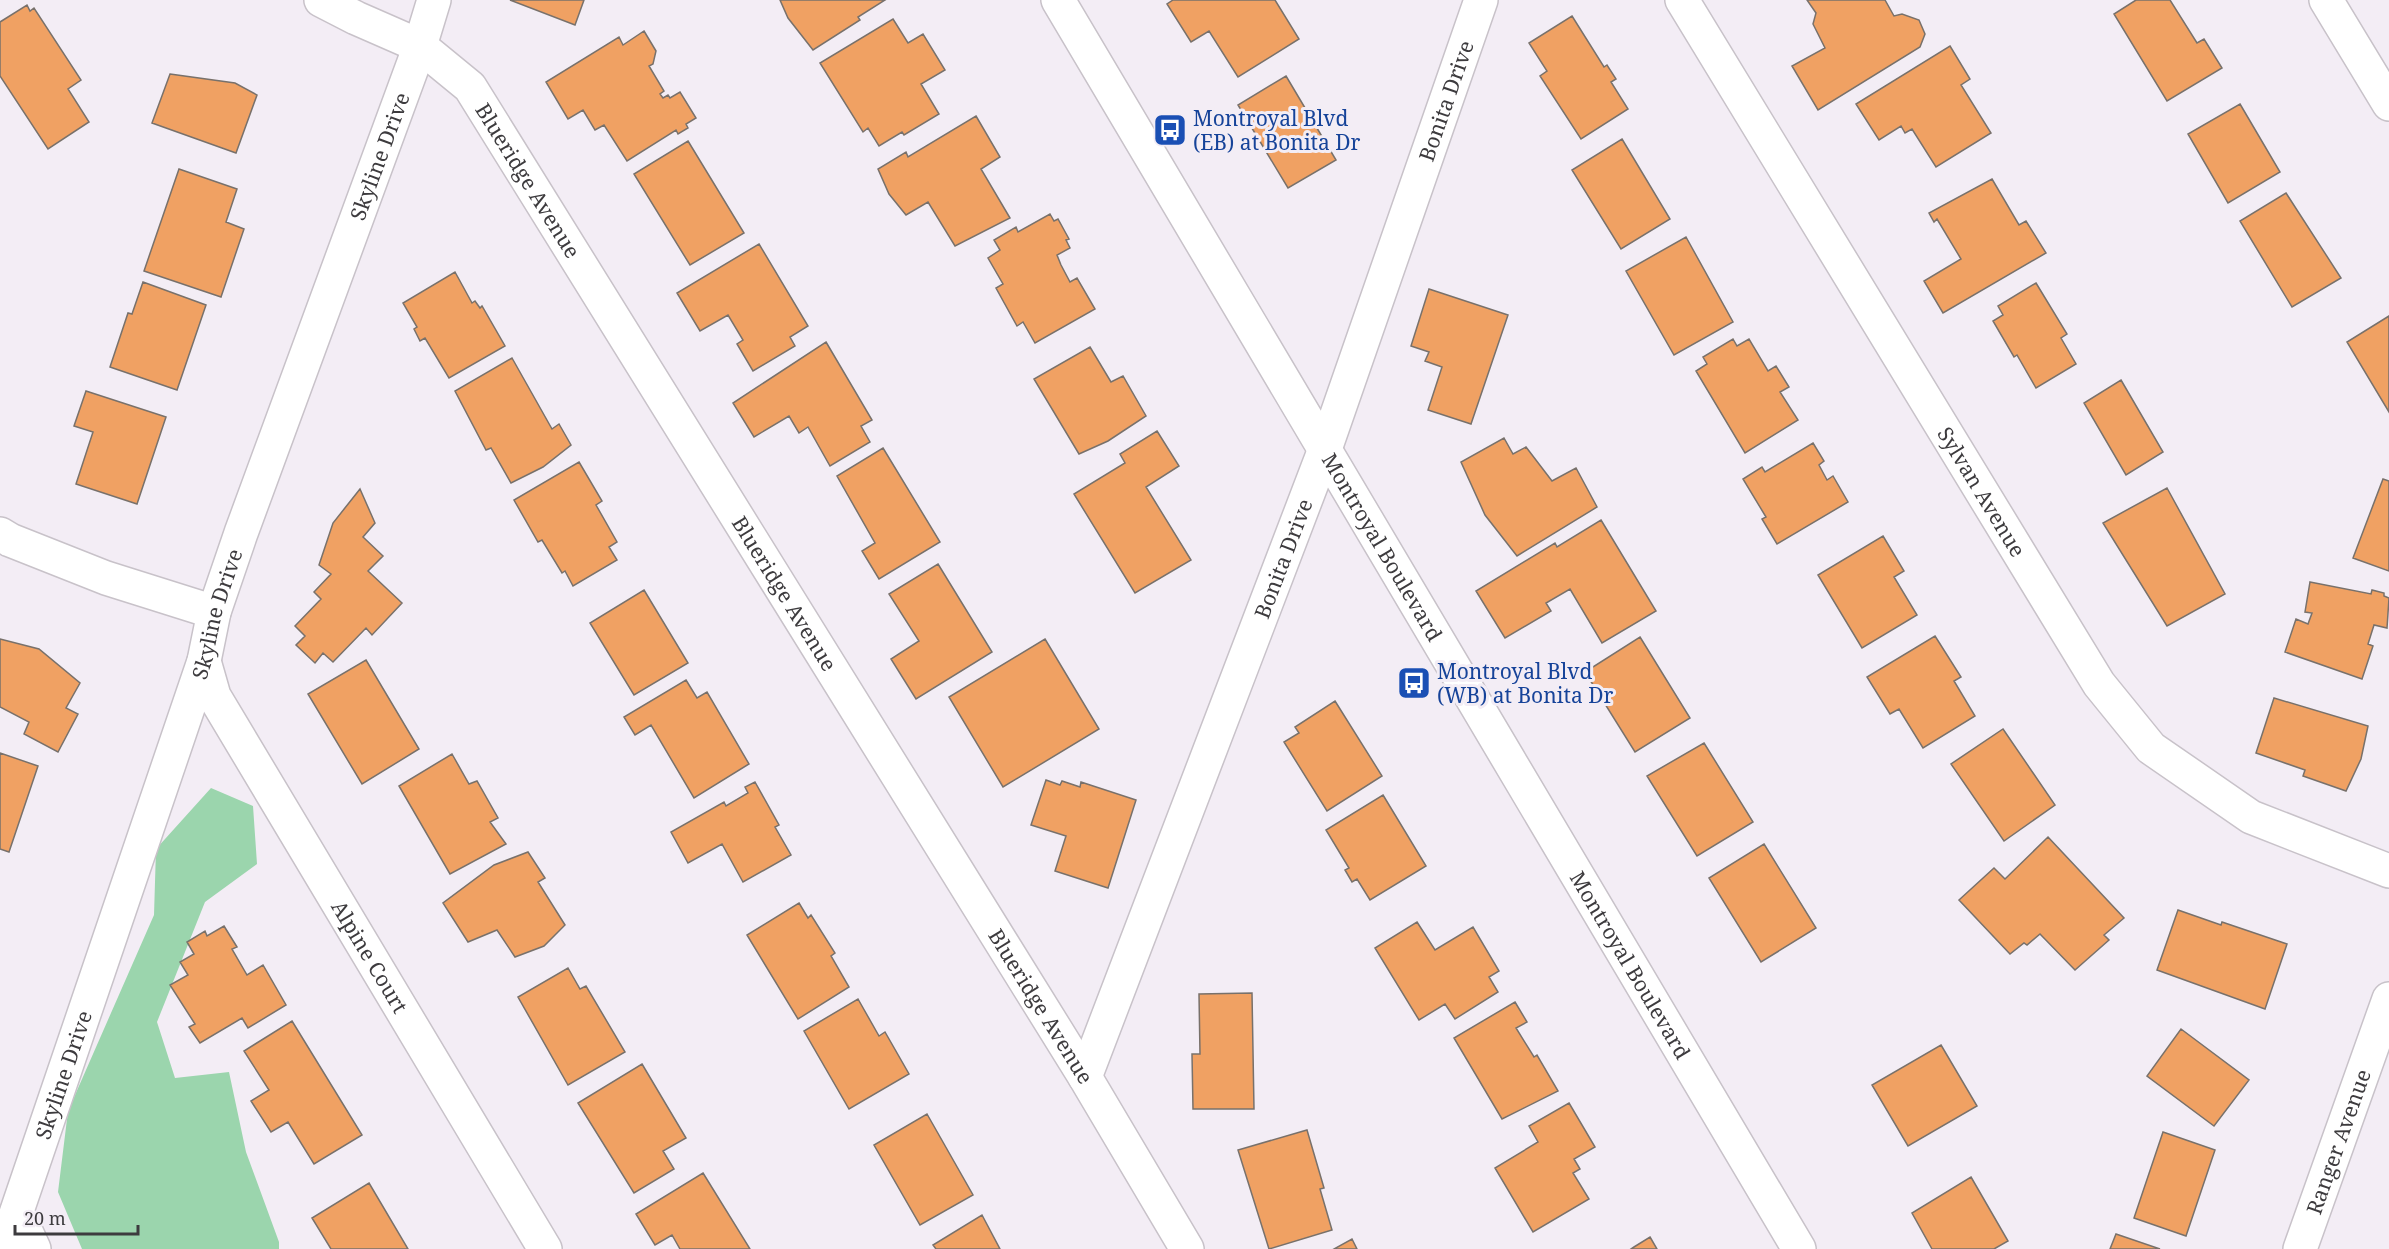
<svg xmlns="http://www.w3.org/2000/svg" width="2389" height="1249" font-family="'Noto Serif',serif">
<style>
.green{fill:#9bd5ad}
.building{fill:#f0a163;stroke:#78716b;stroke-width:1.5}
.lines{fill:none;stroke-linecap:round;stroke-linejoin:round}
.minor-casing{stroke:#c8c2c9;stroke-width:36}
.minor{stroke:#fff;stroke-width:33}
.labels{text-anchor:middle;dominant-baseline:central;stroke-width:6;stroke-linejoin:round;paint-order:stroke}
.street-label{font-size:21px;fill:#3d3b3e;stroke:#f3edf5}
.transit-label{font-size:21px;fill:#164399;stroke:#f3edf5;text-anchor:start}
</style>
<rect width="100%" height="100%" fill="#f3edf5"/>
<path class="green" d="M211,788L253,806L257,864L205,902L157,1022L175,1078L229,1072L246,1152L279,1242V1249H82L58,1192L68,1111L154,915L156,849Z"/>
<path class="building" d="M510,0H584L575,25Z
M780,0H885L858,17L860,20L813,50L788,18Z
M1173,0H1275L1299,39L1238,77L1209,31L1191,42L1167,4Z
M1807,0H1885L1894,16L1902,14L1919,20L1925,34L1920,47L1818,110L1792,66L1825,48L1813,24L1816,13Z
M2136,0H2170L2197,43L2204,39L2222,68L2167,101L2114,14Z
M27,5L30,11L34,8L81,80L68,89L89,122L48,149L0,76V22Z
M1572,16L1604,67L1607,65L1616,79L1611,82L1628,109L1581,139L1540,76L1547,71L1529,43Z
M893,19L908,43L923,34L945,70L921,84L939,114L904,135L902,132L879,146L868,128L863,132L820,63Z
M644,31L656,51L653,64L649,66L664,91L660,94L663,98L668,95L670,98L680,92L696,118L686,124L688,128L678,134L676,130L627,161L604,125L595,130L583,110L568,119L546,82L619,37L623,45Z
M1950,46L1970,79L1961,85L1991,133L1936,167L1912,129L1905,133L1901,126L1879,140L1856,104Z
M170,74L235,83L257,95L236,153L152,123Z
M1286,76L1336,160L1288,188L1238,105Z
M2240,104L2280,172L2228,203L2188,134Z
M976,116L1000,157L981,169L1010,218L955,246L928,202L906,215L889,194L878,169L906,152L908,157Z
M1622,139L1670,219L1621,249L1572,170Z
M688,141L744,233L690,265L634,174Z
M179,169L237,189L226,222L244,229L221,297L144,271Z
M1992,179L2019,225L2026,221L2046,253L1943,313L1924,281L1961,259L1937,219L1934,222L1929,213Z
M2286,193L2341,278L2292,307L2240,221Z
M1050,214L1054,221L1058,219L1069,239L1066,240L1070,248L1057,255L1061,265L1070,282L1077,278L1095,309L1035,343L1023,322L1017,326L996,288L1003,284L988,258L1000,250L994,240L1016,227L1018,232Z
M1686,237L1733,322L1674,355L1626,271Z
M759,244L808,326L790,337L795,346L753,371L737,344L743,340L728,315L700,331L677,293Z
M455,272L472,303L475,301L480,308L482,306L505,346L449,378L425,338L420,341L414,329L417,327L403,303Z
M143,282L206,305L177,390L110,367L128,313L132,314Z
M2036,283L2067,334L2061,338L2076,364L2036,388L2017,355L2014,357L1993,321L2003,315L1998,306Z
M1429,289L1508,315L1471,424L1428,410L1442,367L1425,361L1429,352L1411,346Z
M2389,316V412L2347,342Z
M1733,339L1737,346L1749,339L1768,371L1776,366L1789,387L1780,392L1798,420L1745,453L1696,371L1707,364L1703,357Z
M826,342L872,420L861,426L870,442L830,466L808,427L799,433L789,416L754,437L733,403Z
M1090,347L1111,382L1123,376L1146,416L1108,441L1079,454L1034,379Z
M512,358L552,429L559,424L571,445L543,467L511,483L491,448L486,450L455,391Z
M2121,380L2163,452L2126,475L2084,403Z
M86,391L166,417L137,504L76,484L93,432L74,426Z
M1157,431L1179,466L1146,487L1191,560L1135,593L1074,494L1125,463L1120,454Z
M1504,438L1513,454L1526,447L1552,481L1576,468L1597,507L1517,556L1485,515L1461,462Z
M1813,443L1824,461L1819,465L1827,480L1833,476L1848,502L1777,544L1762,519L1766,517L1743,479L1762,467L1765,472Z
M883,448L940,542L879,579L862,551L875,543L837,476Z
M579,462L602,501L596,505L617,542L609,547L617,560L573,586L565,571L562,573L542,540L538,542L514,500Z
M2383,479L2389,481V571L2353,558Z
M2167,488L2225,594L2167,626L2103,523Z
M360,489L375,523L363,537L383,556L368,571L402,603L372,635L366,628L333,662L323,653L315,663L296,645L305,636L295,626L321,599L314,592L331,574L319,565L333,523Z
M1601,520L1656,611L1602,643L1570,589L1546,603L1551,611L1505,638L1476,591L1555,543L1557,547Z
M1883,536L1904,571L1894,577L1917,615L1862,648L1818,575Z
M938,564L992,652L916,699L891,659L919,641L889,594Z
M2310,582L2371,594L2372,590L2384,593V596L2389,598L2387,628L2374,625L2368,644L2373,646L2362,679L2285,652L2296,619L2308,624L2312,613L2305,612Z
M644,590L688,663L634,695L590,623Z
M1935,636L1961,677L1954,681L1975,716L1923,748L1899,709L1890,714L1867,677Z
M1640,637L1690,718L1635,752L1585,672Z
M0,639L39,649L80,683L66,708L78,714L58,752L24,734L29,722L0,707Z
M1045,639L1099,729L1003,787L949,697Z
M366,660L419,749L362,784L308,694Z
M686,680L697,698L707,692L749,764L694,798L651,725L635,735L624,717Z
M2274,698L2368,726L2361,759L2346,791L2303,776L2305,770L2256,753Z
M1335,701L1382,776L1327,811L1284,742L1299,733L1295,727Z
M2003,729L2055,805L2004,841L1951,764Z
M1704,743L1753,822L1697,856L1647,776Z
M0,753L38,766L9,852L0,849Z
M452,754L469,784L477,781L498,818L490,822L506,844L450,874L399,786Z
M1046,780L1060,785L1062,781L1080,787L1081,782L1136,800L1108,888L1055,871L1066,836L1031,825Z
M755,782L779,825L775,827L791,855L743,882L722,844L688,863L671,832L724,802L726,806L748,793L745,787Z
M1383,795L1426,866L1370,900L1357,879L1352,882L1345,870L1349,868L1326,830Z
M2048,837L2124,918L2104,935L2109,940L2075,970L2040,934L2027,945L2024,943L2010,954L1959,900L1994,868L2005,879Z
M1764,844L1816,928L1761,962L1709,878Z
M528,852L545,878L538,882L565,925L544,946L515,957L497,930L468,942L443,903L494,865Z
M799,903L808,918L811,915L835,953L831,956L849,987L798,1019L747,935Z
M2178,910L2221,925L2222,922L2287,944L2265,1009L2157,970Z
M1417,922L1435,950L1473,927L1499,971L1489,977L1498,992L1455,1019L1445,1004L1419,1020L1375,948Z
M224,926L237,947L232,949L247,975L263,965L286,1005L248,1028L242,1018L200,1043L189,1027L195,1024L170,985L188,975L180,962L194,954L187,942L205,931L207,936Z
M568,968L580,989L586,986L625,1052L568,1085L518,997Z
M1252,993L1254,1109H1193L1192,1054H1200L1199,994Z
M858,999L879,1036L885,1032L909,1074L849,1109L804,1031Z
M1515,1002L1527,1022L1516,1028L1534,1057L1537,1055L1558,1091L1502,1119L1454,1038Z
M292,1021L362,1135L314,1164L288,1122L271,1132L251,1101L269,1090L244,1051Z
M2181,1029L2249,1080L2214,1126L2147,1076Z
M1941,1045L1977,1106L1908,1146L1872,1085Z
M642,1064L686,1138L663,1151L674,1169L634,1193L578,1103Z
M1569,1103L1595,1147L1574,1159L1580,1169L1573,1173L1589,1199L1533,1232L1495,1168L1538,1142L1529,1126Z
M927,1114L973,1195L920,1225L874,1145Z
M1307,1130L1324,1188L1320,1189L1332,1230L1269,1249L1238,1150Z
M2163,1132L2215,1150L2186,1236L2134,1218Z
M703,1173L750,1249H680L672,1235L655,1245L636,1214Z
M1971,1177L2008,1241L1994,1249H1932L1912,1213Z
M369,1183L408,1249H331L312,1218Z
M982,1215L1000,1249H936L933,1245Z
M2116,1234L2160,1249H2110Z
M1650,1237L1657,1249H1631L1634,1247Z
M1352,1239L1357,1249H1334Z"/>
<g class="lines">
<defs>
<g id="minor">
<path id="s1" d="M321,0L356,18L420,46L470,87L1085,1077L1187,1249"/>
<path id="s2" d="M1058,0L1799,1249"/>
<path id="s3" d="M1682,0L2099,684L2151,748L2251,817L2389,871"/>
<path d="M2326,0L2389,104"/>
<path d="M0,534L10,540L106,578L214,612"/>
<path id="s4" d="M204,661L214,696L545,1249"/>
<path id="s5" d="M1085,1077L1325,449L1481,0"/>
<path d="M17,1212L34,1249"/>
<path id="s6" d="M4,1249L204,661L214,612L241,533L420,46L434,0"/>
<path id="s7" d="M2300,1249L2389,999"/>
</g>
</defs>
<use href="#minor" class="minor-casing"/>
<use href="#minor" class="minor"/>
</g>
<defs>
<symbol id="bus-square" viewBox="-11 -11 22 22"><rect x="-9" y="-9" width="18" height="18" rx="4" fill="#1a4fb4" stroke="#f3edf5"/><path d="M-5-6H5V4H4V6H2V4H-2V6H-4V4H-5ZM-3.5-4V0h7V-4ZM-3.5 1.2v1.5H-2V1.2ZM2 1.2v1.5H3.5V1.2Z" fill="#fff"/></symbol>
</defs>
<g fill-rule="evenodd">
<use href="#bus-square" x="1151" y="111" width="38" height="38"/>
<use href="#bus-square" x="1395" y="664" width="38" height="38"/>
</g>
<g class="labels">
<g class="street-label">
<text stroke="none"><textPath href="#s5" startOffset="1041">Bonita Drive</textPath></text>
<text stroke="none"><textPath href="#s6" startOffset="1156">Skyline Drive</textPath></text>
<text stroke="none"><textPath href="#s1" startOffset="284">Blueridge Avenue</textPath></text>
<text stroke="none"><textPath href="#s3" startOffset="576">Sylvan Avenue</textPath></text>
<text stroke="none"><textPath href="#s2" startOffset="636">Montroyal Boulevard</textPath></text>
<text stroke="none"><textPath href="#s5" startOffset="555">Bonita Drive</textPath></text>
<text stroke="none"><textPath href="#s1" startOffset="770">Blueridge Avenue</textPath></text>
<text stroke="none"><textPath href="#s6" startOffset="670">Skyline Drive</textPath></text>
<text stroke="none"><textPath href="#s4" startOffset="340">Alpine Court</textPath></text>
<text stroke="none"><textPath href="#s2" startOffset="1122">Montroyal Boulevard</textPath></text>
<text stroke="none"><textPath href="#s1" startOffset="1256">Blueridge Avenue</textPath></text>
<text stroke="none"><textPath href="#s6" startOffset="184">Skyline Drive</textPath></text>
<text stroke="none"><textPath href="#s7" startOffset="114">Ranger Avenue</textPath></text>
</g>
<g class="transit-label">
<text x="1193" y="118">Montroyal Blvd<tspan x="1193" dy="24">(EB) at Bonita Dr</tspan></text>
<text x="1437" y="671">Montroyal Blvd<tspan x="1437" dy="24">(WB) at Bonita Dr</tspan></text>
</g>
</g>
<path d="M15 1225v9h123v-9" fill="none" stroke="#3d3b3e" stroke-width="3"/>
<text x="24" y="1225" font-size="18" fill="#3d3b3e" stroke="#f3edf5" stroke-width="4.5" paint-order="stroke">20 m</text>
</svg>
